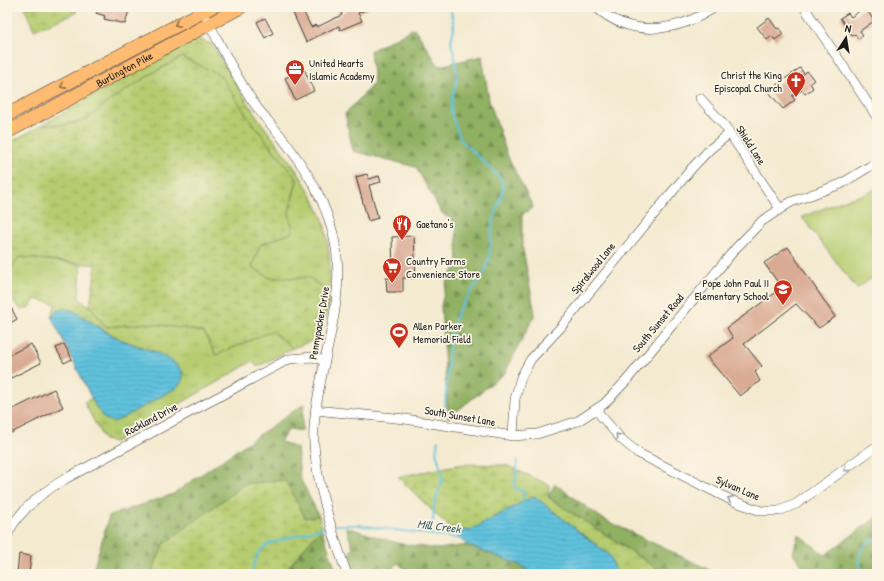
<svg xmlns="http://www.w3.org/2000/svg" width="884" height="581" font-family="'Patrick Hand',sans-serif">
<style>
.grass{fill:url(#grass-tufts);stroke:#687446}
.forest{fill:url(#forest-firs);stroke:#56663f}
.wetland{fill:url(#wetland-marsh);stroke:#687446}
.green{fill:#b5cc70;stroke:#687446}
.water{fill:url(#water-rules);stroke:#3e6f7d}
.lines{fill:none;stroke-linecap:round;stroke-linejoin:round}
.stream{stroke:#60c2de;stroke-width:2}
.building{fill:#daab94}
.minor-casing{stroke:#3c3b37;stroke-width:10}
.highway-casing{stroke:#3c3b37;stroke-width:14}
.minor{stroke:#fff;stroke-width:9}
.highway{stroke:#ffbb71;stroke-width:13}
.oneway{stroke:#8e6c46}
.oneway2{stroke:#999}
.labels{text-anchor:middle;dominant-baseline:central;stroke-width:3.5;stroke-linejoin:round;paint-order:stroke}
.poi-label{font-size:11px;fill:#1c1c1c;stroke:#fcf5e5;text-anchor:start}
.street-label{font-size:11px;fill:#1c1c1c;stroke:#fcf5e5}
.water-label{font-size:12px;font-style:italic;fill:#375e6a;stroke:#fcf5e5}
</style>
<defs>
<pattern id="grass-tufts" width="24" height="20" patternUnits="userSpaceOnUse"><rect width="24" height="20" fill="#b5cc70"/><path d="M3 7l-1-3M5 7V3M7 7l1-3M15 17l-1-3M17 17v-4M19 17l1-3" fill="none" stroke="#9baf60"/></pattern>
<pattern id="forest-firs" width="22" height="20" patternUnits="userSpaceOnUse"><rect width="22" height="20" fill="#90b062"/><path d="M5 1l3.5 6h-7zM16 11l3.5 6h-7z" fill="#758e50"/></pattern>
<pattern id="wetland-marsh" width="20" height="14" patternUnits="userSpaceOnUse"><rect width="20" height="14" fill="#b5cc70"/><path d="M1 5h8M5 5V1M11 12h8M15 12V8" fill="none" stroke="#9baf60"/></pattern>
<pattern id="water-rules" width="6" height="5" patternUnits="userSpaceOnUse"><rect width="6" height="5" fill="#60c2de"/><path d="M0 2.5h6" fill="none" stroke="#53a6be"/></pattern>
</defs>
<rect width="100%" height="100%" fill="#fcf5e5"/>
<filter id="ink" filterUnits="userSpaceOnUse"><feTurbulence type="fractalNoise" baseFrequency=".025" numOctaves="2"/><feDisplacementMap in="SourceGraphic" scale="8" xChannelSelector="R" yChannelSelector="G"/><feConvolveMatrix kernelMatrix="1 2 1 2 8 2 1 2 1" color-interpolation-filters="sRGB"/></filter>
<filter id="wash" filterUnits="userSpaceOnUse"><feTurbulence type="fractalNoise" baseFrequency=".012" numOctaves="4" result="noise"/><feDisplacementMap in="SourceGraphic" scale="16" xChannelSelector="R" yChannelSelector="G"/><feGaussianBlur stdDeviation="0.9" result="paint"/><feColorMatrix in="noise" values="0 0 0 0 0 0 0 0 0 0 0 0 0 0 0 0 0 1.4 0 .05"/><feComposite in="paint" operator="in"/></filter>
<g filter="url(#wash)">
<rect width="100%" height="100%" fill="#f4ead0"/>
<path class="grass" d="M198,39L212,44C227,70 243,96 260,121C282,151 307,180 321,215C331,238 331,283 328,308L324,289L310,278H270L252,267L260,245L293,232L289,212L297,180L250,120L182,57L151,74L108,102L87,119L65,125H42L175,49Z
M19,257L81,264L79,299L90,306L106,327L149,323L204,332L216,355L272,330L293,348L257,367L253,361L115,442L104,440L84,402L92,398L97,409L113,422L176,388L178,366L156,352L119,339L72,310H59L51,316L56,304L35,299L30,307L21,310L9,296H7V273Z"/>
<path class="forest" d="M414,28L439,66L482,56L489,100L508,157L533,207L522,215V244L535,314L505,373L448,418L441,306L447,280L458,263L456,225L441,212L416,167L353,151L345,114L374,83L370,51Z
M304,404L302,431L289,429L280,442L297,448L300,478L319,516L164,544L151,574H92L109,516L173,494Z
M555,484L603,519L718,574H665L548,497Z
M877,517V574H808L793,553L798,534L825,555Z
M346,527L397,543L437,549L467,545L520,565L533,574H410L398,563L388,574H355L347,557L353,548Z
M322,530L337,574H285L286,571L314,536Z"/>
<path class="wetland" d="M24,7H77L76,13L34,30Z
M182,57L220,75L250,120L297,180L289,212L293,232L260,245L252,267L270,278H310L324,289L328,308L317,339L293,348L272,331L216,355L204,332L149,323L106,327L90,306L96,265L19,257L7,273V144L42,125H65L87,119L108,102L151,74Z
M462,464L506,465L549,485L548,497L665,574H617L610,556L534,496L469,531L450,528L398,477Z
M285,480L305,518L319,516L322,530L314,536L286,570L285,574H151L164,544L245,484Z"/>
<path class="green" d="M877,188V274L857,289L802,217L847,199L866,194Z"/>
<path class="water" d="M64,309L72,310C88,319 104,332 120,339C142,349 168,352 183,372L182,382L176,388L121,419L113,422L105,419L97,409L51,316L59,310Z
M534,496L610,556L617,574H533L520,565L467,545L450,528L469,531Z"/>
<g class="lines">
<path class="stream" d="M445,407L450,335L458,311L484,273L489,260L493,221L503,191V183L499,177L460,139L451,112V104L457,79L455,58L451,43L454,27L450,7
M517,460V475L514,485L517,490L524,491L523,503
M335,525H358L463,539
M431,535L435,502L442,481V473L436,452L438,440
M251,574L258,553L268,544L328,526
M864,574C856,560 859,542 877,538"/>
</g>
<g id="blocks">
<path class="building" d="M98,7H130L125,24L104,19L105,16L96,13Z
M354,7H372L358,13L362,21L340,30L339,26L332,29L306,42L293,13L302,9L311,27L316,25L317,27L342,15L341,13Z
M865,7L874,21L860,31L863,35L858,39L855,34L852,36L840,18L848,13L851,17Z
M265,18L273,33L265,38L257,22Z
M769,18L777,29L779,28L783,34L775,40L772,36L767,40L757,27Z
M800,68L804,74L807,71L814,80L810,83L813,88L805,94L802,90L792,96L795,100L783,109L768,91Z
M304,69L314,91L295,100L285,78Z
M367,174L369,179L379,176L381,182L369,185L378,218L368,221L356,177Z
M414,236L416,278H403V292H387L386,278H393L392,237Z
M788,247L835,317L819,328L796,304L744,344L762,366L755,372L760,381L740,396L707,357L733,338L727,328L782,288L764,263Z
M7,300L17,319L7,325Z
M31,344L41,363L7,380V356Z
M64,344L72,359L64,363L56,348Z
M54,389L63,407L7,435V412Z
M19,554L31,556L29,574H17Z"/>
</g>
</g>
<g filter="url(#ink)">
<use href="#blocks" fill-opacity="0" stroke="#3c3b37" stroke-width="1"/>
<g class="lines">
<defs>
<path id="minor" d="M596,7C631,39 678,32 715,7
M804,7L877,117
M207,20C221,46 234,73 250,97C258,111 270,123 280,135C306,169 329,204 336,248C345,309 318,366 314,427C311,468 333,535 347,574
M700,98L724,125L780,209
M315,410L405,419L513,436L537,434L578,421L604,404L626,381L736,248L762,221L791,202L841,184L877,162
M596,410L621,439L638,453L733,501L761,511H779L796,504L877,446
M513,436L515,399L521,377L531,359L561,327L692,168L710,149L729,134
M7,535C19,510 41,493 65,479L289,359L313,357L325,361"/>
<g id="highway">
<path d="M7,115L212,7"/>
<path id="s1" d="M7,132L241,7"/>
</g>
</defs>
<use href="#minor" class="minor-casing"/>
<use href="#highway" class="highway-casing"/>
<use href="#minor" class="minor"/>
<use href="#highway" class="highway"/>
</g>
<defs><path id="oneway-chevron" d="M-2-3.5L2.5 0L-2 3.5" fill="none" stroke-width="1.6" stroke-linecap="round" stroke-linejoin="round"/></defs>
<g class="oneway">
<use href="#oneway-chevron" transform="translate(177 24) rotate(153)"/>
<use href="#oneway-chevron" transform="translate(63 86) rotate(152)"/>
</g>
<g class="oneway2">
<use href="#oneway-chevron" transform="translate(618 436) rotate(-132)"/>
<use href="#oneway-chevron" transform="translate(846 469) rotate(144)"/>
<use href="#oneway-chevron" transform="translate(730 499) rotate(-154)"/>
</g>
</g>
<defs>
<symbol id="office-pin" viewBox="-11 -11 22 30"><path d="M0 17L-7.5 6A9.5 9.5 0 1 1 7.5 6Z" fill="#c8321e" stroke="#fcf5e5"/><path d="M-6-3h4V-5.5h4V-3h4V5H-6ZM-1-4.5V-3h2v-1.5ZM-6 0V1H6V0Z" fill="#fff"/></symbol>
<symbol id="church-pin" viewBox="-11 -11 22 30"><path d="M0 17L-7.5 6A9.5 9.5 0 1 1 7.5 6Z" fill="#c8321e" stroke="#fcf5e5"/><path d="M-1.2-6h2.4v3.5h3.3v2.4h-3.3V6h-2.4V-.1h-3.3v-2.4h3.3Z" fill="#fff"/></symbol>
<symbol id="restaurant-pin" viewBox="-11 -11 22 30"><path d="M0 17L-7.5 6A9.5 9.5 0 1 1 7.5 6Z" fill="#c8321e" stroke="#fcf5e5"/><path d="M-5-6h1v4h1v-4h1v4h1v-4h1v5L-1.5 .5V6h-2V.5L-5-1ZM5-6V6H3V1.5H1.5Q1.5-4 5-6Z" fill="#fff"/></symbol>
<symbol id="supermarket-pin" viewBox="-11 -11 22 30"><path d="M0 17L-7.5 6A9.5 9.5 0 1 1 7.5 6Z" fill="#c8321e" stroke="#fcf5e5"/><path d="M-6-5.5h2.5l.6 2H6L4.5 2H-2.5L-4.4-4H-6ZM-1.5 3.2a1.3 1.3 0 1 0 .1 0ZM3 3.2a1.3 1.3 0 1 0 .1 0Z" fill="#fff"/></symbol>
<symbol id="school-pin" viewBox="-11 -11 22 30"><path d="M0 17L-7.5 6A9.5 9.5 0 1 1 7.5 6Z" fill="#c8321e" stroke="#fcf5e5"/><path d="M0-5L7-2L0 1L-7-2ZM-4 1L0 2.5L4 1V4Q0 6-4 4Z" fill="#fff"/></symbol>
<symbol id="stadium-pin" viewBox="-11 -11 22 30"><path d="M0 17L-7.5 6A9.5 9.5 0 1 1 7.5 6Z" fill="#c8321e" stroke="#fcf5e5"/><path d="M0-5a6.5 5 0 1 0 0 10a6.5 5 0 1 0 0-10ZM-3.5-1.8h7v3.6h-7Z" fill="#fff"/></symbol>
</defs>
<g fill-rule="evenodd">
<use href="#office-pin" x="284" y="58" width="22" height="30"/>
<use href="#church-pin" x="785" y="70" width="22" height="30"/>
<use href="#restaurant-pin" x="391" y="213" width="22" height="30"/>
<use href="#supermarket-pin" x="381" y="256" width="22" height="30"/>
<use href="#school-pin" x="772" y="278" width="22" height="30"/>
<use href="#stadium-pin" x="388" y="321" width="22" height="30"/>
</g>
<g class="labels">
<g class="poi-label">
<text x="309" y="63">United Hearts<tspan x="309" dy="13">Islamic Academy</tspan></text>
<text x="782" y="75" text-anchor="end">Christ the King<tspan x="782" dy="13">Episcopal Church</tspan></text>
<text x="416" y="224">Gaetano's</text>
<text x="406" y="261">Country Farms<tspan x="406" dy="13">Convenience Store</tspan></text>
<text x="769" y="283" text-anchor="end">Pope John Paul II<tspan x="769" dy="13">Elementary School</tspan></text>
<text x="413" y="326">Allen Parker<tspan x="413" dy="13">Memorial Field</tspan></text>
</g>
<g class="street-label">
<text stroke="none"><textPath href="#s1" startOffset="133">Burlington Pike</textPath></text>
<text transform="translate(751 145) rotate(57)">Shield Lane</text>
<text transform="translate(593 268) rotate(-51)">Spiralwood Lane</text>
<text transform="translate(319 323) rotate(-80)">Pennypacker Drive</text>
<text transform="translate(658 323) rotate(-50)">South Sunset Road</text>
<text transform="translate(460 416) rotate(10)">South Sunset Lane</text>
<text transform="translate(151 419) rotate(-28)">Rockland Drive</text>
<text transform="translate(738 488) rotate(23)">Sylvan Lane</text>
</g>
<g class="water-label">
<text transform="translate(439 526) rotate(7)">Mill Creek</text>
</g>
</g>
<rect width="884" height="581" fill="none" stroke="#fcf5e5" stroke-width="24"/>
<g transform="translate(846 38) rotate(12)" stroke="#fcf5e5" stroke-width="3" paint-order="stroke">
<path d="M0-3L7 15L0 10L-7 15Z" fill="#1c1c1c"/>
<text y="-6" font-size="11" font-weight="bold" text-anchor="middle" fill="#1c1c1c">N</text>
</g>
</svg>
